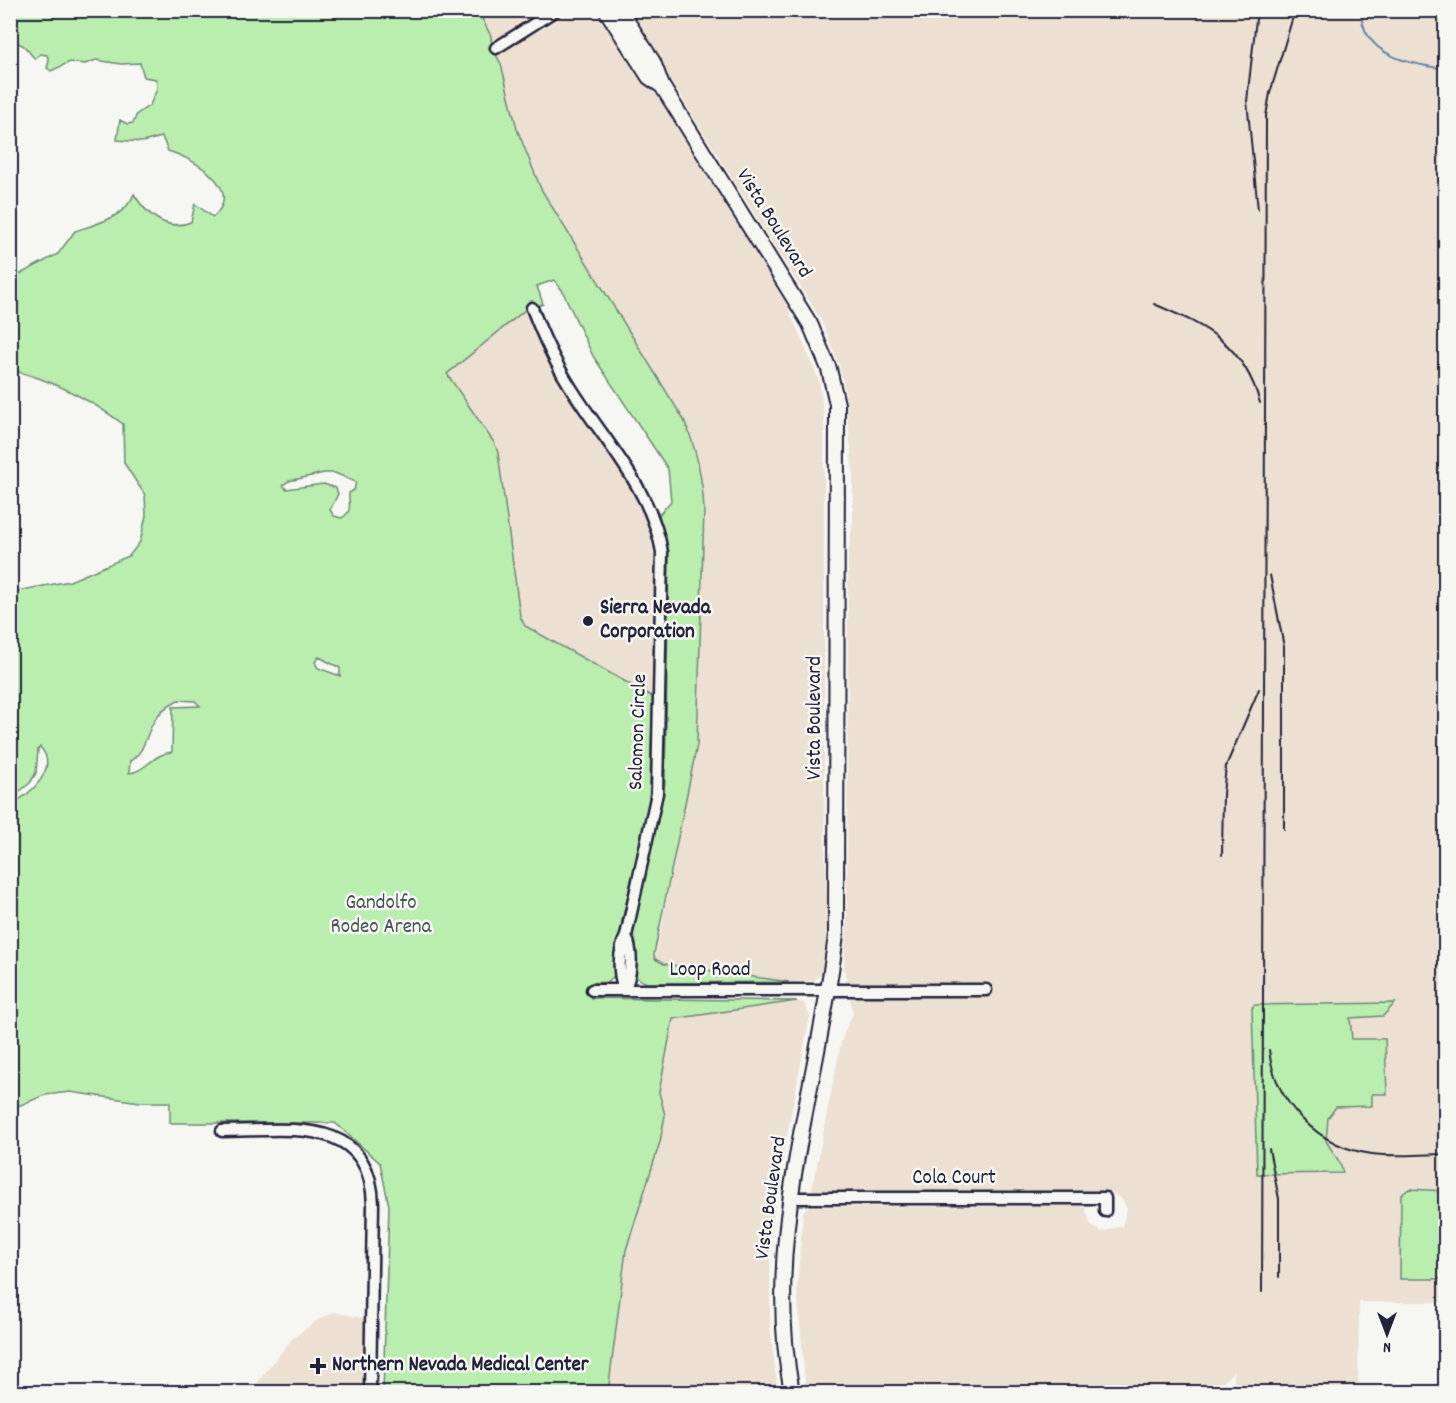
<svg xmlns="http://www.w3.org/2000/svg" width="1456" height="1403" font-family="Dekko,sans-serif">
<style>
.built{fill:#ebe0d1}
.green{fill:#b9eeaf;stroke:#6e8875;stroke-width:1.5;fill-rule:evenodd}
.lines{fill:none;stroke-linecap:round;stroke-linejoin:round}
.stream{stroke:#6184a4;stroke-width:2}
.minor-casing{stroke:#22223b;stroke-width:15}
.major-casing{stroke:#22223b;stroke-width:18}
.minor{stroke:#f6f6f2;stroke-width:10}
.major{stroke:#f6f6f2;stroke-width:14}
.rail{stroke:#22223b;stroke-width:2}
.poi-dot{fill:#22223b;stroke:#f6f6f2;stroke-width:2}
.labels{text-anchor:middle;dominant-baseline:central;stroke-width:5;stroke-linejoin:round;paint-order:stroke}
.street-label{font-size:21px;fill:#22223b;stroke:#f6f6f2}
.poi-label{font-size:21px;font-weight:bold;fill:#22223b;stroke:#f6f6f2;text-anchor:start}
.park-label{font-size:21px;fill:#485558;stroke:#f6f6f2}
</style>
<rect width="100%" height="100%" fill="#f6f6f2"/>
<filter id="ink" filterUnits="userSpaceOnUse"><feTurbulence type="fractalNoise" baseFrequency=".0167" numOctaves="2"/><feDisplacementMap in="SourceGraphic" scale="12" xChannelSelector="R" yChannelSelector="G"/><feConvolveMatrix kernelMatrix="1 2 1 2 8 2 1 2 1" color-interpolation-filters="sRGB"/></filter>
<g filter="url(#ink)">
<path class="built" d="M478,11H542L492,42Z
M572,11H594L662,103L787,305L819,381L824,418V784L827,925L822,974L813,981L789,982L664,964L655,959L683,815L703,595L702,478L694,442L684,420L541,189L517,129L501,64L495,56Z
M627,11H1445V1302H1359L1358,1392H1234V1371L1213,1392H806L797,1289L803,1212L807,1207L1081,1206L1085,1208L1091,1226L1102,1232L1122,1226L1127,1209L1122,1199L1113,1194H811L842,1038L853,1013L844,967L847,917L848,558L853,520V472L845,391L839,365L823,323Z
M525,310L557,376L636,496L648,523L655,560L653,697L530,631L520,616L498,453L495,444L447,374Z
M797,1001L804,1003L810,1016L777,1186L770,1247V1327L778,1392H608L626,1250L660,1142L665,1115L659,1092L674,1018Z
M334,1312L366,1319V1392H250L291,1340L316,1321Z"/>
<path class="green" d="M11,11H478L491,36L492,47L501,64L517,129L541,189L684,420C697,450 702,476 704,509L697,745L654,954L655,959L664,964L789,982L647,983C641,981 635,978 634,971C624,925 659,834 665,782L669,559L659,515L671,501L668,469L593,356L562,290L554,280L537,286L543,304L525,310L447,374L495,444L498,453L520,616L525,626L653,697L649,804L622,921L617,973L608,982L591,983V998L797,1001L673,1019L659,1092L665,1115L660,1142L626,1250L608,1392H383L389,1206L380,1163L335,1123H170V1102H140L70,1092L45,1095L11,1109V804C30,796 60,768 40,747L38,749L36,773L30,783L11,798V592L70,581L129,556L140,542L146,516L145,495L124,463L123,424C88,398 53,380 11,370V279L58,254L75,231C96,224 125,218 134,194C146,214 166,232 191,222L195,204L213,217C246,188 192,158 168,151L162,137L142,142L117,140L120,120L127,124L133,123L137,114L150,105L157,89L156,79L144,77L140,63L121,64L96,60L85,64L70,62L51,71L47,68L49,61L47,55L40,54L35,59L24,46L11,39ZM324,473H335L356,482L354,490L349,493C348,503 354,512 341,518L334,516L330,510L338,494L336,488L324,484L286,489L283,485L289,481ZM319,657L340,668V676L318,668L315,662ZM178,700L195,701L200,706L173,707L172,752C154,753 145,772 129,773L130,761C145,752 145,737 153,723C158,713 168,705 178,700Z
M1395,1003L1383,1016L1350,1018L1352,1039H1385L1387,1094H1372V1106L1336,1107L1328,1118L1326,1141L1340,1163L1343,1173L1257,1174L1252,1008L1254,1005Z
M1409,1189L1445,1191V1279H1400L1401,1195Z"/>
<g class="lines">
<path class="stream" d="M1361,10C1362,56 1409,64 1446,69"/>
<defs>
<path id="minor" d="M496,48L556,10
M532,308C542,334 553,359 568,383C601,438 651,487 662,552L657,793L626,936C618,952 618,973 624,990
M592,990H986
M624,990C632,976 633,951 626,936
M222,1131C288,1131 370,1114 373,1204L370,1392
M790,1198H1105V1211"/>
<path id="major" d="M606,10L649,77L662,86
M620,10L653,62L662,86L810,324L829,369L837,404L836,934C819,1087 761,1237 792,1392"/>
</defs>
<use href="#minor" class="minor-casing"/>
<use href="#major" class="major-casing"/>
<use href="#minor" class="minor"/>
<use href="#major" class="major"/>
<path class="rail" d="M1257,10L1247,101L1258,210
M1154,304C1206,326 1244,344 1260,403
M1270,575L1284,647V829
M1222,855L1223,794L1226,766L1259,689
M1269,1050C1275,1103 1318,1147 1372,1154C1396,1157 1421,1154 1446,1154
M1269,1149L1279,1199V1277
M1262,1292L1266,116L1270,93L1295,10"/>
</g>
</g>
<g class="poi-dot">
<circle cx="588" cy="621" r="6"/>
<path d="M315 1357h6v6h6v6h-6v6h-6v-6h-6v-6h6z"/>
</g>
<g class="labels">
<g class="street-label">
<text transform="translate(773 224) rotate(58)">Vista Boulevard</text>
<text transform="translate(816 718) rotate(-90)">Vista Boulevard</text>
<text transform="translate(639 732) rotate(-88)">Salomon Circle</text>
<text x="710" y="971">Loop Road</text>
<text x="954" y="1179">Cola Court</text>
<text transform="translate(772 1198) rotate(-82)">Vista Boulevard</text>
</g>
<g class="poi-label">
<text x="600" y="609">Sierra Nevada<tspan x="600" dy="24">Corporation</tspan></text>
<text x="332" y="1366">Northern Nevada Medical Center</text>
</g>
<g class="park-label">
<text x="381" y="904">Gandolfo<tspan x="381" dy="24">Rodeo Arena</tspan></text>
</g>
</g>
<rect width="1456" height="1403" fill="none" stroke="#f6f6f2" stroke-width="36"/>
<rect x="18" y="18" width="1420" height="1367" fill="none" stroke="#22223b" stroke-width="2" filter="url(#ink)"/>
<g transform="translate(1387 1334) rotate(180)" stroke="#f6f6f2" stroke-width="4.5" paint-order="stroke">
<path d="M0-4.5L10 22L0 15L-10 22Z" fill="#22223b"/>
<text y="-9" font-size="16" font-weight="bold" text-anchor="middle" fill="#22223b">N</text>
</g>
</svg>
